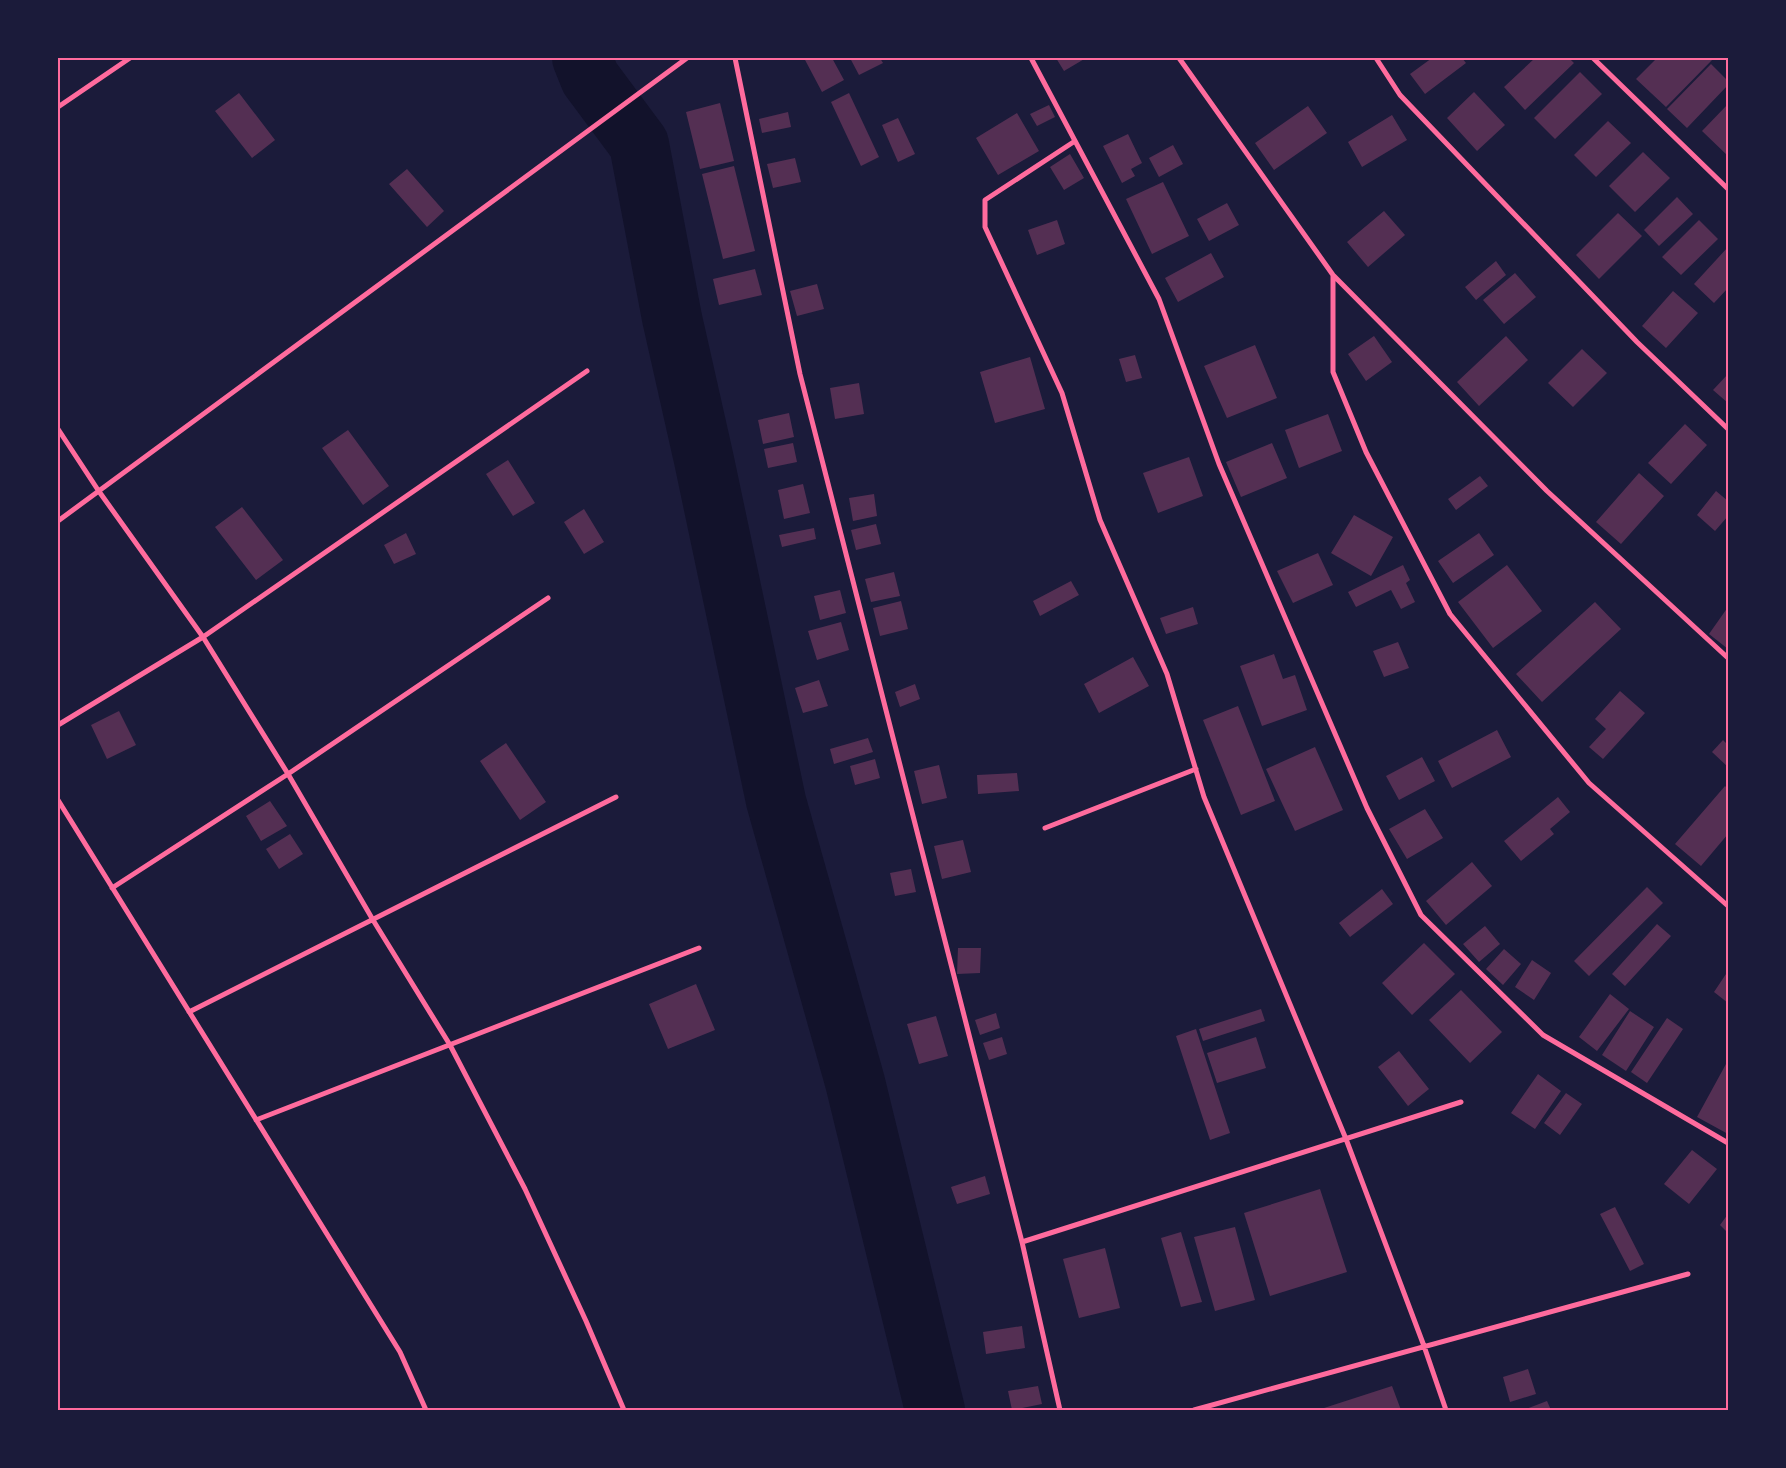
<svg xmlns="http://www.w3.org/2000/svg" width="1786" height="1468" font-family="'Work Sans',sans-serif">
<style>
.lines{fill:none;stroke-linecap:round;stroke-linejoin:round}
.river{stroke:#12122b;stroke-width:60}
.building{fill:#542f53}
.minor{stroke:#ff6b9d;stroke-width:5}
.neatline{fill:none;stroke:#ff6b9d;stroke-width:2}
</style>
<rect width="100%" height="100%" fill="#1b1b3a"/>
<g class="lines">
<path class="river" d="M582,58L590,78L639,144L672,318L704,460L776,801L855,1082L935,1410"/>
</g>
<path class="building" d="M804,58H832L844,80L822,92Z
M850,58H880L883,63L859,75Z
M1056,58H1086L1064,71Z
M1432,58H1462L1466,63L1425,94L1410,74Z
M1535,58H1569L1574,63L1525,110L1504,87Z
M1657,58H1714L1666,107L1636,79Z
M1711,64L1728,81V85L1687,128L1667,109Z
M1580,72L1602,94L1555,139L1534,118Z
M1474,92L1505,125L1477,151L1447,118Z
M239,93L275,140L252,158L215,111Z
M849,93L879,157L861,166L831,102Z
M720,103L734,161L700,169L686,112Z
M1728,104V156L1702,131Z
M1049,105L1055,117L1037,126L1030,114Z
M1308,106L1327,133L1274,170L1255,143Z
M788,112L791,127L762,133L759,119Z
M1017,113L1039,151L998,175L976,138Z
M1392,115L1407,140L1362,167L1348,142Z
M898,118L915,154L898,162L882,125Z
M1608,121L1631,143L1596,177L1574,155Z
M1128,134L1142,163L1131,169L1135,176L1122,183L1103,146Z
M1173,145L1183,164L1159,177L1149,158Z
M1643,152L1670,178L1635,212L1609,186Z
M1070,154L1084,178L1064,190L1050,167Z
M795,158L801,182L773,188L767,164Z
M734,166L755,251L723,259L702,174Z
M407,169L444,211L427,227L389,184Z
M1163,182L1189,236L1152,254L1126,199Z
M1677,197L1693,214L1659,246L1644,230Z
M1227,203L1239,225L1209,241L1197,219Z
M1384,211L1405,235L1368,267L1347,242Z
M1618,213L1642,236L1599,279L1576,255Z
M1057,220L1065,244L1037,255L1028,230Z
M1699,220L1718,239L1681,275L1662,257Z
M1728,247V288L1714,303L1694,284Z
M1211,253L1224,277L1178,302L1165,278Z
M1496,261L1506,275L1476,300L1465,287Z
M755,269L762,295L719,305L713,279Z
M1515,273L1536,297L1504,324L1483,300Z
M817,284L824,309L797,316L790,291Z
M1673,291L1698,313L1666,348L1642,326Z
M1374,336L1392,362L1366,381L1348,354Z
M1506,336L1528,360L1479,406L1457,382Z
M1255,345L1277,398L1227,418L1204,366Z
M1582,349L1607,373L1573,407L1548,383Z
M1135,355L1142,378L1126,382L1119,359Z
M1030,357L1045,409L995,423L980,372Z
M1728,374V403L1713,390Z
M859,383L864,414L835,419L830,388Z
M789,413L794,437L763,444L758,420Z
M1328,414L1342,451L1299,468L1285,430Z
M1685,424L1707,445L1671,484L1648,463Z
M348,430L389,486L363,505L322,448Z
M793,443L797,462L768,468L764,449Z
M1272,443L1287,478L1241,497L1226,462Z
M1189,457L1203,496L1158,513L1143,473Z
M508,460L535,503L513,516L486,474Z
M1639,473L1664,496L1621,544L1596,522Z
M1480,476L1488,486L1456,510L1448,499Z
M803,484L810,513L784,519L778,490Z
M1716,491L1728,501V516L1715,531L1697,515Z
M874,494L877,516L853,521L849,498Z
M242,507L283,560L256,580L215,527Z
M584,509L604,542L584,554L564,522Z
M1354,515L1393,537L1371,576L1331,553Z
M876,524L881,544L856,550L851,530Z
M814,528L816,539L782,547L779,535Z
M406,533L416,554L394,564L384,545Z
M1479,533L1494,555L1453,583L1438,561Z
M1318,553L1333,585L1293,603L1277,571Z
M1403,565L1410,580L1406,583L1415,602L1401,609L1391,590L1356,607L1348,592Z
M1507,565L1542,611L1493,648L1458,602Z
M894,572L900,596L871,602L865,579Z
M1071,581L1079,595L1040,616L1033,601Z
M840,590L846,613L820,620L814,596Z
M901,601L908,629L880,636L873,608Z
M1595,602L1621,629L1542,702L1516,674Z
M1193,607L1198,624L1166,634L1160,618Z
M1728,607V649L1709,634Z
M841,622L849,650L817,660L808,631Z
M1398,642L1409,668L1384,677L1373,651Z
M1274,654L1283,679L1295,675L1307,710L1262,726L1240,666Z
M1133,657L1149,686L1099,713L1084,684Z
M819,680L828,706L803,713L795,688Z
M915,684L920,699L900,707L895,692Z
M1620,691L1645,713L1603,759L1589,747L1606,729L1595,719Z
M1238,706L1275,801L1241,815L1203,720Z
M119,711L136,745L107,759L91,725Z
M1497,730L1511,757L1452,788L1438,761Z
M868,738L873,752L834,764L830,749Z
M1723,740L1728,745V767L1712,752Z
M506,743L546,802L520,820L480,761Z
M1315,747L1343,810L1295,831L1266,769Z
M1422,757L1435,781L1399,800L1386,776Z
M875,759L880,778L855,785L850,766Z
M939,765L947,798L922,804L914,771Z
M1017,773L1019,791L978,794L977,775Z
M1725,786L1728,789V834L1701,866L1675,844Z
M1558,797L1570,812L1550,829L1554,834L1521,861L1504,841Z
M270,801L287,826L261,841L246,816Z
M1425,809L1443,838L1407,859L1389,829Z
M290,834L303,854L279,869L266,849Z
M963,840L971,872L942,879L934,846Z
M1472,862L1492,886L1446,925L1426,901Z
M911,869L916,892L895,896L890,873Z
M1647,887L1663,903L1589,976L1574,961Z
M1382,889L1393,904L1350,937L1339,923Z
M1657,924L1671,936L1625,986L1612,974Z
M1485,926L1500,944L1479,962L1463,944Z
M1424,943L1455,974L1412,1015L1382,983Z
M958,948H981L980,973L957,974Z
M1504,949L1521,964L1503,985L1486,969Z
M1532,960L1551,973L1534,1000L1515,987Z
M1728,971V1003L1714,992Z
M696,984L715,1030L668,1049L649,1004Z
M1461,990L1502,1032L1470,1063L1429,1020Z
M1610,994L1629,1009L1597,1051L1579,1037Z
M1261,1009L1265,1021L1203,1041L1199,1029Z
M1630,1011L1654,1027L1626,1071L1602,1055Z
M996,1013L1000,1028L980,1035L975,1020Z
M936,1016L948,1056L919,1064L907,1024Z
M1667,1018L1683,1029L1647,1083L1631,1072Z
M1196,1029L1230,1133L1210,1140L1176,1036Z
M1002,1037L1007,1054L989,1060L983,1043Z
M1256,1037L1266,1068L1217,1083L1207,1053Z
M1399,1051L1429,1089L1408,1106L1378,1067Z
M1726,1064L1728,1065V1134L1697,1117Z
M1538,1074L1561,1091L1535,1129L1511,1113Z
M1566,1093L1582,1104L1560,1135L1544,1123Z
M1692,1150L1717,1169L1689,1204L1664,1184Z
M985,1176L990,1194L957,1204L951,1187Z
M1320,1189L1347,1272L1270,1296L1244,1213Z
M1615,1207L1644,1264L1630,1271L1600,1214Z
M1728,1214V1233L1720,1225Z
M1235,1227L1255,1300L1215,1311L1194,1237Z
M1181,1232L1202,1302L1181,1307L1161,1238Z
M1105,1248L1120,1308L1079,1318L1063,1259Z
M1022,1326L1025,1348L986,1354L983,1332Z
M1528,1369L1536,1394L1510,1402L1503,1377Z
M1038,1386L1042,1404L1012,1410L1008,1391Z
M1392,1386L1401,1410H1325L1324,1408Z
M1547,1401L1551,1410H1523Z"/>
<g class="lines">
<path class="minor" d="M735,58L800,374L1022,1242L1060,1410
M1031,58L1159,299L1219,464L1367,808L1421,915L1543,1035L1728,1143
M1180,58H1179L1333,275L1547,491L1728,658
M1376,58L1400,95L1637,342L1728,429
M1593,58L1728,189
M58,107L130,58
M1075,141L985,200V227L1062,393L1100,520L1167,674L1204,797L1346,1139L1424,1346L1446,1410
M1333,275V372L1366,452L1450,614L1589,783L1728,906
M58,429L98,490L203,637L288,774L373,920L450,1045L525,1189L586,1321L624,1410
M58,521L687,58
M58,725L203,637L587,371
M58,800L400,1352L426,1410
M1045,828L1196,769
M112,888L288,774L548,598
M189,1012L616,797
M256,1120L699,948
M1022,1242L1461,1102
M1194,1410L1688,1274"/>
</g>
<rect width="1786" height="1468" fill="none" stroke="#1b1b3a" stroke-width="118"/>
<rect x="59" y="59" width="1668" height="1350" class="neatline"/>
</svg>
